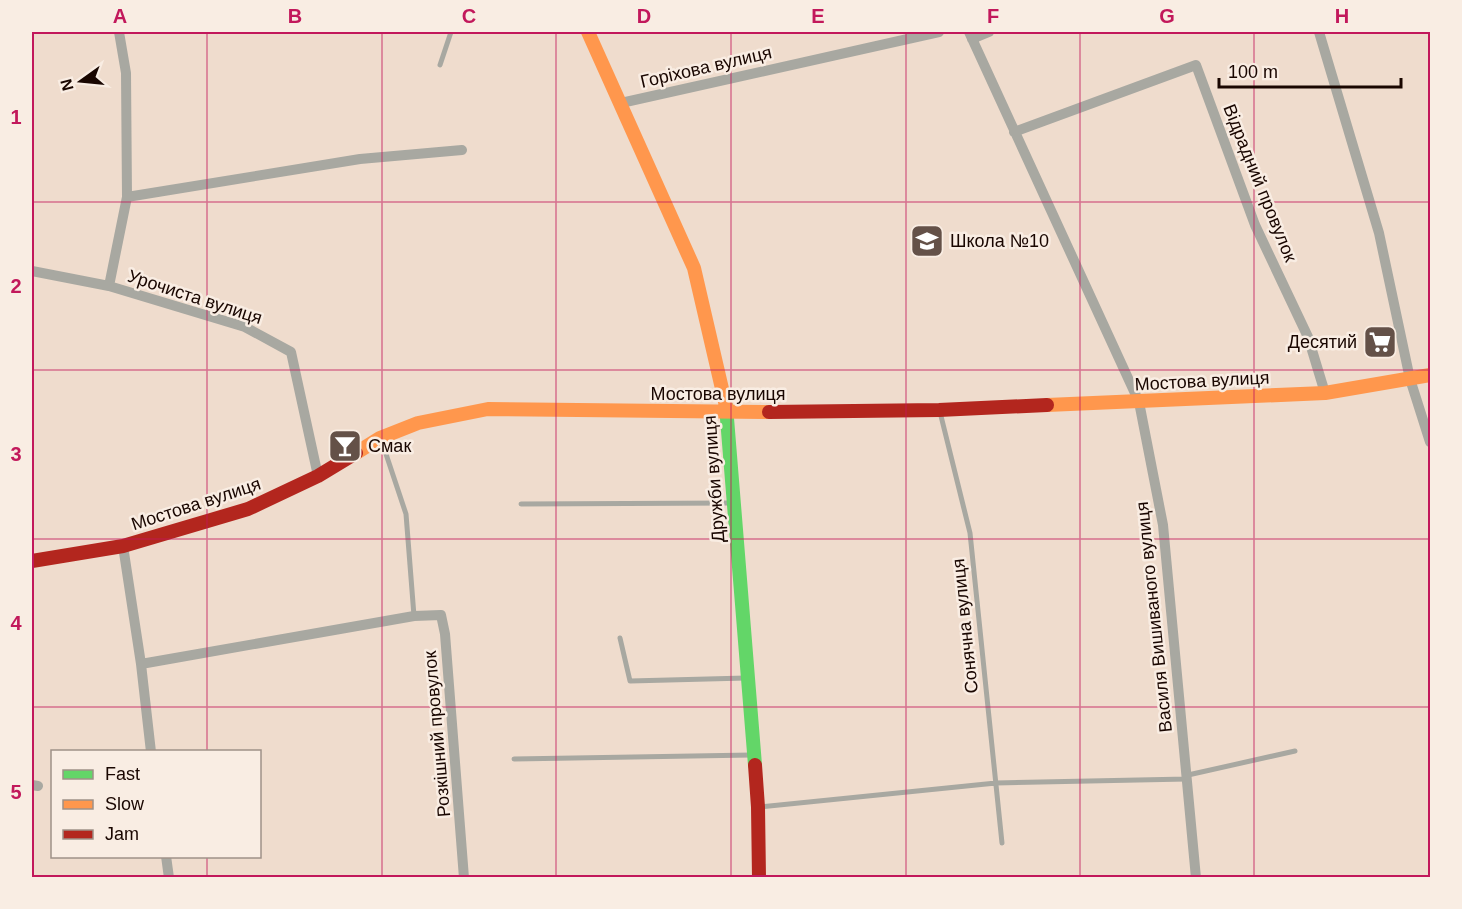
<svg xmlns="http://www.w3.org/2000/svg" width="1462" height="909" font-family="Arial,sans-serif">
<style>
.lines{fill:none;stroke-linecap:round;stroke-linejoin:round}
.lane{stroke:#a8a8a1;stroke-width:5}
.street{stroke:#a8a8a1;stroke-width:10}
.fast{stroke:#63d668;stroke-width:14}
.slow{stroke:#ff974d;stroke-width:14}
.jam{stroke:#b3261e;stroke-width:14}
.grid{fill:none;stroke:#c2185b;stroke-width:1.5;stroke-opacity:0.55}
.labels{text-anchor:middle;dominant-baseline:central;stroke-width:5;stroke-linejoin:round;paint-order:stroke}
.street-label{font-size:18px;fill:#190600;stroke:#f9ede3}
.poi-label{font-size:18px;fill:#190600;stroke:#f9ede3;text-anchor:start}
.neatline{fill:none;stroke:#c2185b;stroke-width:2}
.grid-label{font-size:20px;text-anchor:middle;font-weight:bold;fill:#c2185b}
</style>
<rect width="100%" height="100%" fill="#efdccd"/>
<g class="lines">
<path class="lane" d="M440,65L451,32
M940,412L970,533L1002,843
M381,439L406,514L414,616
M521,504L732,503
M620,638L630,681L746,678
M514,759L752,755
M1188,775L1295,751
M759,807L996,783L1187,779"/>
<path class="street" d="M969,32L1139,402L1163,525L1196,878
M1319,32L1379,233L1410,379L1430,442
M972,39L989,32
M621,103L939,32
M1014,132L1196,65L1255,225L1308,337L1325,393
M127,197L360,159L462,150
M32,271L109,286L245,327L291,352L318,476
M109,286L127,197L126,73L119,32
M123,546L141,664L151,752
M141,664L414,616L441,615L445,634L464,878
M32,785L38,786
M166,856L169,878"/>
<path class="fast" d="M726,406L755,765"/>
<path class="slow" d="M588,32L694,268L726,406
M1047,405L1325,393L1430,375
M356,453L380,438L418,423L488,409L769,412"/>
<path class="jam" d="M769,412L939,410L1047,405
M32,561L123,546L248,509L318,476L356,453
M755,765L758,807L759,878"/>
</g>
<path class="grid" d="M207,32V752M382,32V878M556,32V878M731,32V878M906,32V878M1080,32V878M1254,32V878M32,202H1430M32,370H1430M32,539H1430M32,707H1430M207,856V878"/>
<defs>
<symbol id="school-square" viewBox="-11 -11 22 22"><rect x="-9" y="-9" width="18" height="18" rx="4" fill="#645148" stroke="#f9ede3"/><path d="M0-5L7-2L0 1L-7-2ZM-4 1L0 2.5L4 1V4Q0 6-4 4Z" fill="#fff"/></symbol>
<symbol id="supermarket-square" viewBox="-11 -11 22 22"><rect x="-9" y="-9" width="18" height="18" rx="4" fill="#645148" stroke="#f9ede3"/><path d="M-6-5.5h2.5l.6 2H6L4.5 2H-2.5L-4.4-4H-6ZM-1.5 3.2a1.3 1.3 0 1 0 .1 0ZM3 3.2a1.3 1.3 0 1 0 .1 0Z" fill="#fff"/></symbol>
<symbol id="bar-square" viewBox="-11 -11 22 22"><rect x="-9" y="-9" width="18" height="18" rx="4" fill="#645148" stroke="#f9ede3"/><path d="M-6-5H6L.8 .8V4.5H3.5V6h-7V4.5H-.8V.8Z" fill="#fff"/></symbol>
</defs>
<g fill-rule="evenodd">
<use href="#school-square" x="908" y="222" width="38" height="38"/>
<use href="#supermarket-square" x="1361" y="323" width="38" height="38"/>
<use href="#bar-square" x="326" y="427" width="38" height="38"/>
</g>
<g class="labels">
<g class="street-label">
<text transform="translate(706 67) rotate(-13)">Горіхова вулиця</text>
<text transform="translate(1260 183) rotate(68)">Відрадний провулок</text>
<text transform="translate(195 297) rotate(18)">Урочиста вулиця</text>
<text transform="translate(1202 381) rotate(-3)">Мостова вулиця</text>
<text x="718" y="394">Мостова вулиця</text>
<text transform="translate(714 479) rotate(-94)">Дружби вулиця</text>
<text transform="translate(196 504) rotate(-18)">Мостова вулиця</text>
<text transform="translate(1154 617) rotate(-96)">Василя Вишиваного вулиця</text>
<text transform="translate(965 626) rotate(-96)">Сонячна вулиця</text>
<text transform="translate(437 734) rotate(-95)">Розкішний провулок</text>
</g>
<g class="poi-label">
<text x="950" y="241">Школа №10</text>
<text x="1357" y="342" text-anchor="end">Десятий</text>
<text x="368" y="446">Смак</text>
</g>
</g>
<rect width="1462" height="909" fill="none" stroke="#f9ede3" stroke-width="66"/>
<rect x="51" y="750" width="210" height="108" fill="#f9ede3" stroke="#9f9188" stroke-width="1.5"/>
<rect x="63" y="770" width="30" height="9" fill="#63d668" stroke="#9f9188" stroke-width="1.5"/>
<text x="105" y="780" font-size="18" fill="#190600">Fast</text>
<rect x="63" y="800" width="30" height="9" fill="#ff974d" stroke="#9f9188" stroke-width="1.5"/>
<text x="105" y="810" font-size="18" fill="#190600">Slow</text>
<rect x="63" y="830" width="30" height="9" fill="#b3261e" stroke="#9f9188" stroke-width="1.5"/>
<text x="105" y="840" font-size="18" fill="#190600">Jam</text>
<g transform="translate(81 81) rotate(255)" stroke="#f9ede3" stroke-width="4.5" paint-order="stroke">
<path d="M0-4.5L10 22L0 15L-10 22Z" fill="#190600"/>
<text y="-9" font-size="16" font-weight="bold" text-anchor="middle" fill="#190600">N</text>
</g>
<path d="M1219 78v9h182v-9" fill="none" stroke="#190600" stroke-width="3"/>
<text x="1228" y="78" font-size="18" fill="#190600" stroke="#f9ede3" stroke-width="4.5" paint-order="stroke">100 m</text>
<rect x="33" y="33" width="1396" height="843" class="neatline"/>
<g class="grid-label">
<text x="120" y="23">A</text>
<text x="295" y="23">B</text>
<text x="469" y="23">C</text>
<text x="644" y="23">D</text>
<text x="818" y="23">E</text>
<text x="993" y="23">F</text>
<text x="1167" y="23">G</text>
<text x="1342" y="23">H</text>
<text x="16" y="124">1</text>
<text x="16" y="293">2</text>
<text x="16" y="461">3</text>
<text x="16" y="630">4</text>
<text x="16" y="799">5</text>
</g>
</svg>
